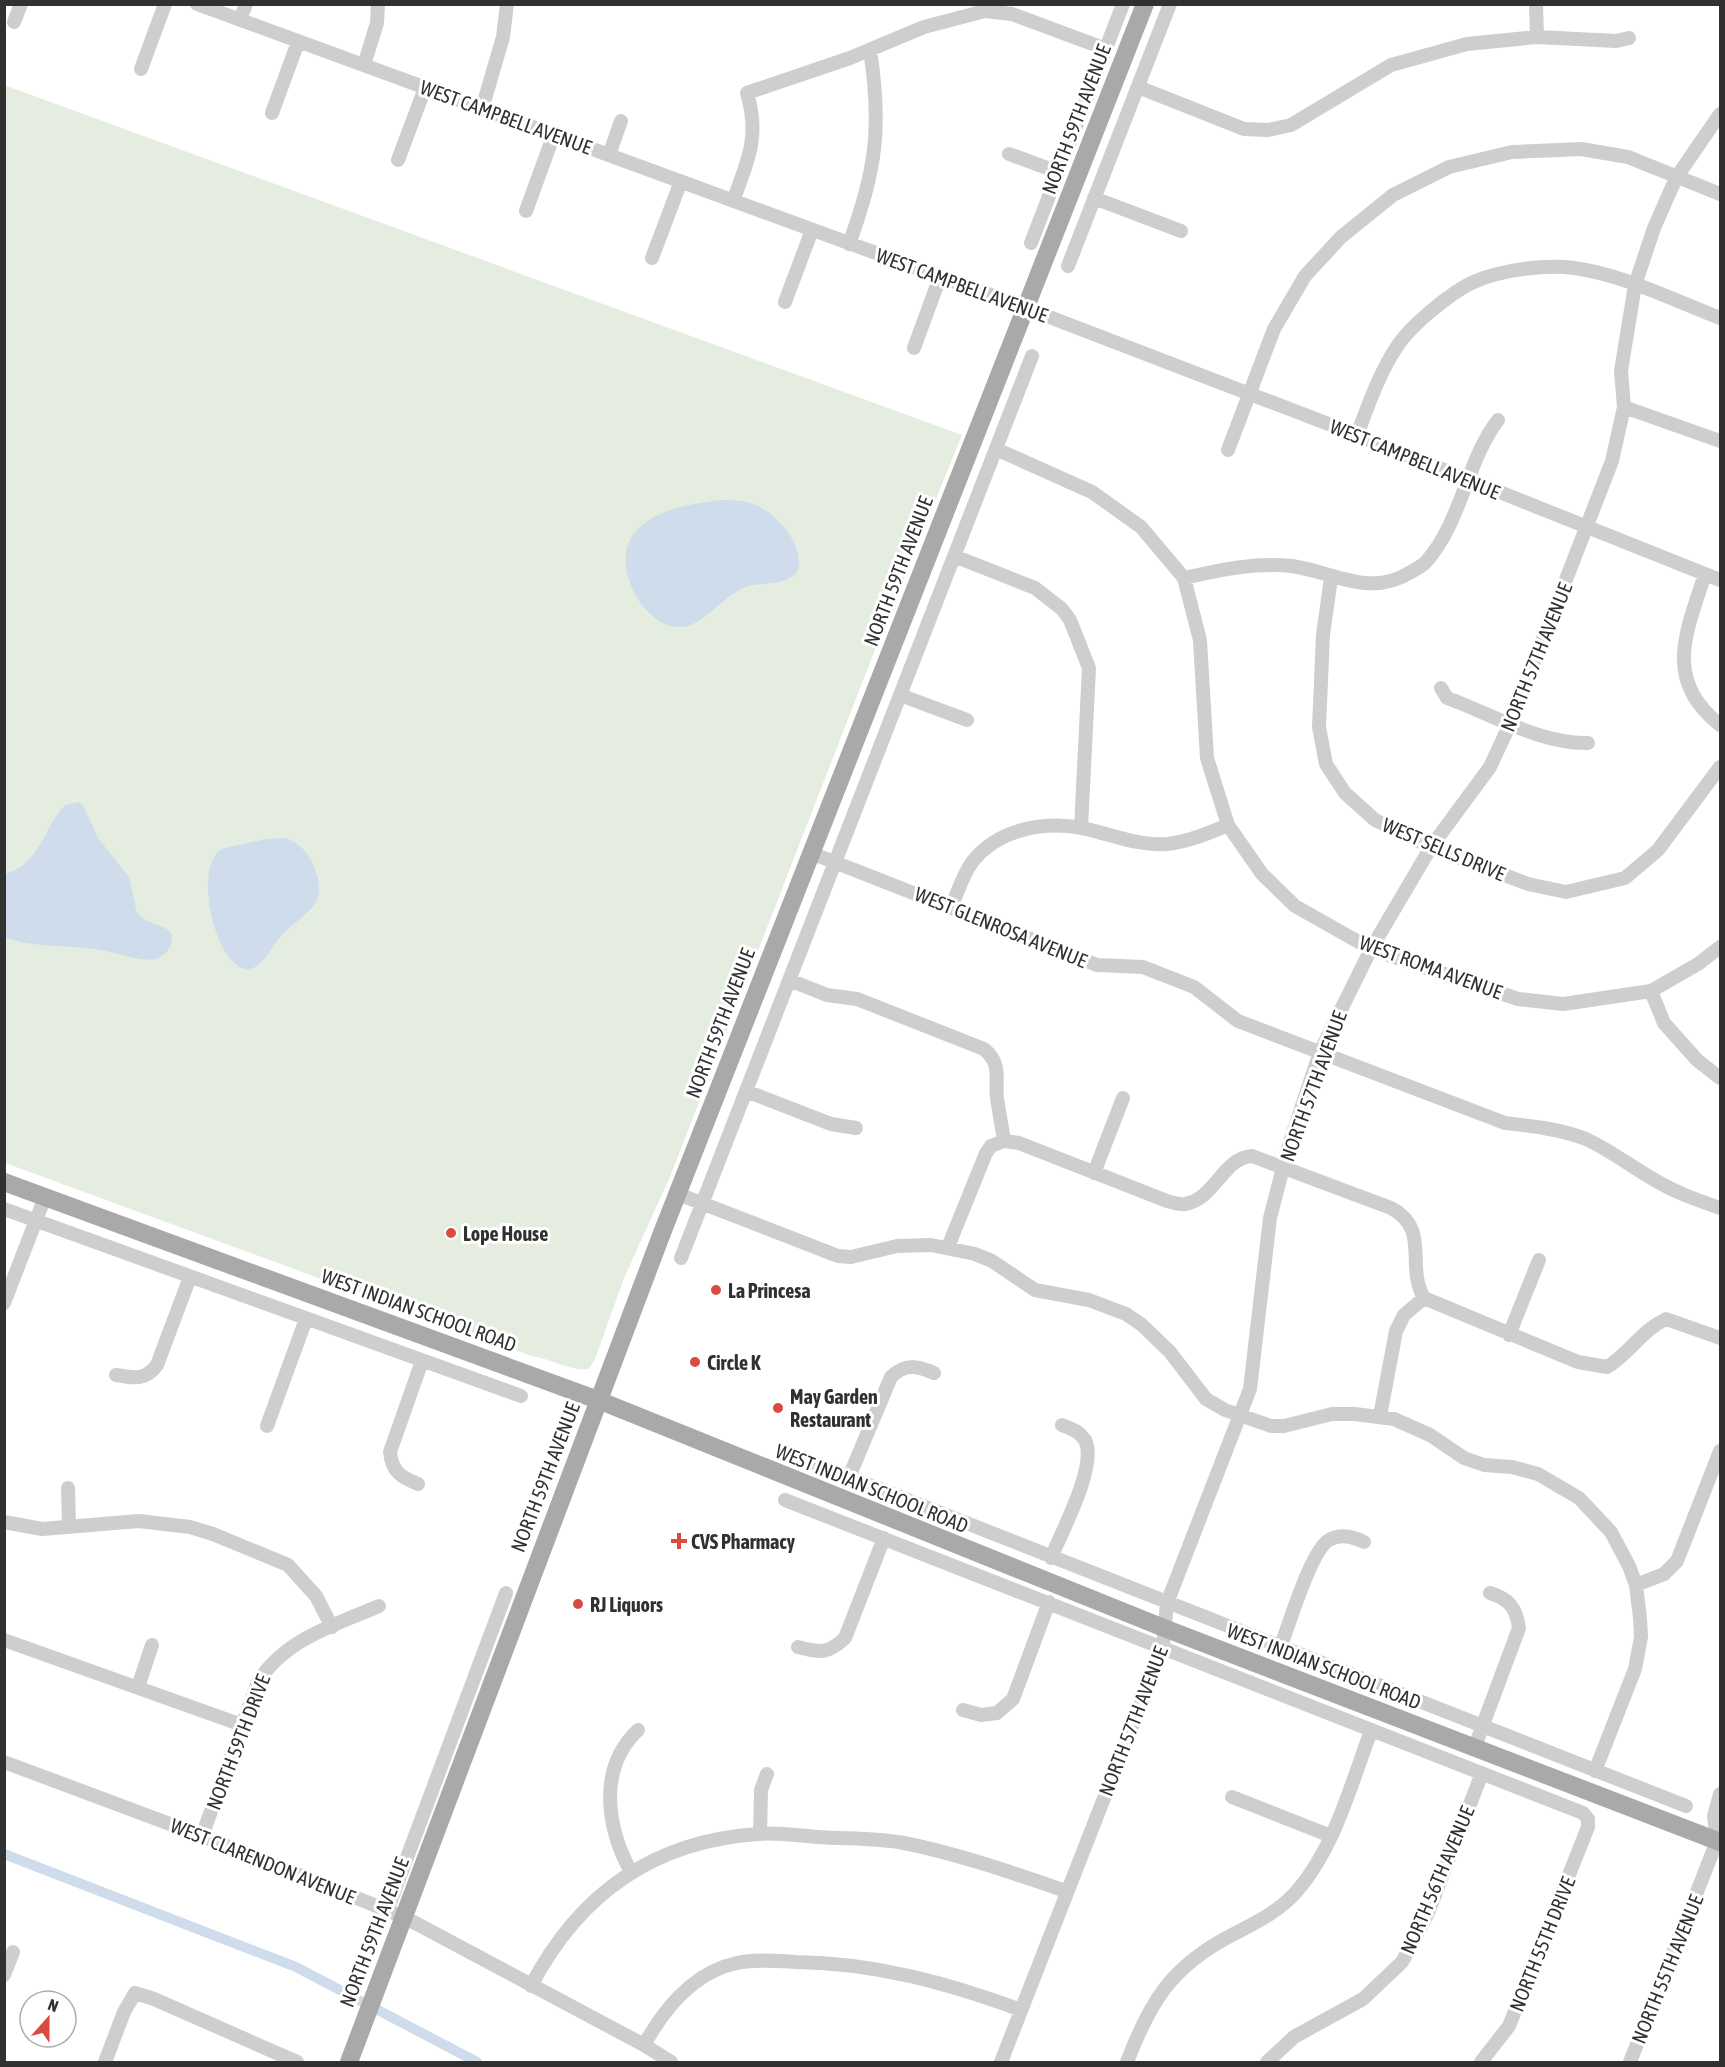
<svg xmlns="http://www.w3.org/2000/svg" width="1725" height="2067" font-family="'Asap Condensed',sans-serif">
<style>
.green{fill:#e5ede0}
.water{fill:#cedceb}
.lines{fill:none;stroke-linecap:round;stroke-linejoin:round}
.canal{stroke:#cedceb;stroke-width:10}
.minor{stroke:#cecece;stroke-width:14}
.major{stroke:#a9a9a9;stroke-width:18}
.poi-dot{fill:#db4a40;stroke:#fff;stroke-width:2}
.labels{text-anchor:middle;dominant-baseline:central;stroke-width:6;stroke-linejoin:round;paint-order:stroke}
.street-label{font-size:20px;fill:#313131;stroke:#fff}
.poi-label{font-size:20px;font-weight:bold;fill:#313131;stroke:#fff;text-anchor:start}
</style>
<rect width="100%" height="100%" fill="#fff"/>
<path class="green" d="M4,85L962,435L880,637L670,1177L624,1278L595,1359L589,1369C572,1372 549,1358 531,1356L5,1163Z"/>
<path class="water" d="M720,500C732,500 743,500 753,504C777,513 804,544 798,570C788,587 760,581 743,588C724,596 702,626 682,627C644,630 610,565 633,535C652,509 691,504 720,500Z
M79,802L85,809L98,838L129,877L137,913L145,920L167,929L172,935C173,946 166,956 155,959C138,962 117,952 100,950C68,944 35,949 5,937V874C41,864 43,828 65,805Z
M286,838C300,843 309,854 314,867C330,908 304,911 280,937C272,946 262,969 248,969C216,970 190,863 224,848L267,839Z"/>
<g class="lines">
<path class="canal" d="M4,1854L296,1967L477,2062"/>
<path class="minor" d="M197,4L1026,308L1357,435L1720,580
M1536,4L1537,37
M240,20L246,4
M14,22L21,4
M364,65L377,23L378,4
M141,69L165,4
M1138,87L1244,129L1268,130L1291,125L1391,65L1467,44L1537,37L1616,41L1629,38
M482,109L503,37L507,4
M272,113L298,42
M1009,154L1058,172
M609,155L621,121
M398,160L425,88
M1094,198L1181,231
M733,201C748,161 760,136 747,93L850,58L924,27L985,11L1012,14L1106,49
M526,211L554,134
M1031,243L1123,4
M849,244C876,171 882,127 870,50
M652,258L681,181
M1068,266L1170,4
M785,302L812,230
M914,348L940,277
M1624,407L1720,441
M1357,435C1368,406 1379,374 1396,348C1410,326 1452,291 1476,281C1502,270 1546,264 1574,268C1625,275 1673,300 1720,318
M996,449L1092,492L1141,527L1184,578L1200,640L1207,758L1228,825L1262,874L1295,906L1371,949L1518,999L1563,1004L1651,991L1698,964L1720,947
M1228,450L1274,329L1305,276L1341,237L1393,195L1449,167L1512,152L1581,149L1628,157L1720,194
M954,556L1035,588L1062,609L1070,620L1089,668L1081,828
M1705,574C1686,633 1663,680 1720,725
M1184,578C1220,570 1255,562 1292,566C1334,572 1369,598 1411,572C1416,569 1422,566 1426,562C1462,521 1466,462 1498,420
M1331,578L1323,635L1319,727L1326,764L1345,793L1375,820L1431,847L1528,884L1566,892L1625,878L1658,850L1720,767
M1441,688L1447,698C1492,714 1539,744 1588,743
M900,695L967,720
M811,853L1097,965L1143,967L1194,987L1238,1021L1505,1123C1532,1126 1560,1129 1586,1139C1610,1150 1630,1166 1653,1179C1674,1192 1697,1200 1720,1208
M952,906C958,891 963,874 973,861C998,829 1044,821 1082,828C1111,834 1136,846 1167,844C1188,842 1209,833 1228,825
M789,980L827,995L857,999L984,1049C1002,1064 995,1078 997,1098C999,1112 1002,1127 1004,1141L1019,1143L1167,1201C1172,1202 1180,1205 1185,1204C1215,1199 1223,1158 1252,1156L1391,1208C1431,1229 1405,1265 1424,1298L1578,1362L1607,1367C1629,1354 1642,1330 1666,1319L1720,1338
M1651,991L1664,1023L1697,1060L1720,1078
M746,1091L831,1124L856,1128
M1094,1173L1123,1098
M678,1194L838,1256L851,1257L897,1246L931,1245L975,1254L992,1261L1035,1290L1089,1300L1126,1314L1142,1325L1170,1352L1206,1399L1225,1410L1271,1426H1284L1332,1414H1355L1394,1419L1430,1435L1464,1458L1484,1465L1512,1467L1538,1474L1579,1498L1611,1532L1629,1566L1636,1585L1640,1618L1641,1637L1635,1669L1595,1771
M4,1209L521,1396
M948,1247L986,1153L991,1146L1004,1141
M681,1258L1032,356
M4,1303L45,1197
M1509,1335L1539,1260
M116,1375C134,1378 145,1381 157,1365L190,1277
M1380,1416L1396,1331L1404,1315L1424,1298
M267,1426L306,1319
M791,1454L1686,1806
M849,1477L891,1377C905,1363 917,1366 934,1373
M418,1484C401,1477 392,1472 390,1452L422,1361
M68,1488L69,1527
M785,1500L1583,1813L1588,1819V1827L1509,2026L1481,2062
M4,1522L42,1529L139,1521L190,1527L213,1534L288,1565L316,1596L332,1627
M1051,1558C1061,1533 1098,1465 1085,1440C1079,1431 1072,1429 1062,1425
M1636,1585L1664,1574L1677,1561L1720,1451
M4,1640L242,1725
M798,1647C820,1653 828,1654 845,1638L884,1538
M1280,1648C1289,1625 1311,1550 1329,1540C1341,1533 1353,1537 1364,1542
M138,1687L152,1645
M963,1710L981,1715L997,1713L1013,1699L1049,1602
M1474,1749L1519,1628C1516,1607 1509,1599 1490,1593
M4,1762L202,1836L404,1917L644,2045L671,2062
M1232,1797L1331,1836
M760,1834L761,1790L767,1774
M202,1836L258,1682C285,1639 335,1625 379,1606
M631,1872C607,1828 597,1769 638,1730
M387,1911L506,1593
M4,1975L13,1952
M531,1986C579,1894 653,1841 758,1834C778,1832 798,1836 818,1837C846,1839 876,1838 904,1843C959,1854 1013,1873 1066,1891
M644,2045C664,2009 693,1972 737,1963C755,1959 777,1961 796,1962C875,1963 948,1983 1021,2010
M105,2062L124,2012L135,1993L154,1999L297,2062
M1001,2062L1163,1647L1167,1603L1250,1389L1270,1218L1288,1148L1320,1052L1371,949L1431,847L1490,767L1510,724L1612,461L1624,407L1621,371L1635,285L1654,228L1676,178L1720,114
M1127,2062C1150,2002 1171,1967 1230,1936C1253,1924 1279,1912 1297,1891C1335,1847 1351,1784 1371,1731
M1267,2062L1294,2037L1363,1999L1402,1962L1428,1913L1482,1773
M1630,2062L1717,1841L1714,1816L1720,1794"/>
<path class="major" d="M4,1182L598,1400L1164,1628L1720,1842
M349,2062L662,1233L1145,4"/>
</g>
<g class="poi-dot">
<circle cx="451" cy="1233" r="6"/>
<circle cx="716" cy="1290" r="6"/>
<circle cx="695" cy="1362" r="6"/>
<circle cx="778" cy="1408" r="6"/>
<path d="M676 1532h6v6h6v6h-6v6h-6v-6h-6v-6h6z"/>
<circle cx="578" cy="1604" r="6"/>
</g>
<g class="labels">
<g class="street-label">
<text transform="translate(506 117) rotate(20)">WEST CAMPBELL AVENUE</text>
<text transform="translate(1076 119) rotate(-69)">NORTH 59TH AVENUE</text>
<text transform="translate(962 285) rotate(20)">WEST CAMPBELL AVENUE</text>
<text transform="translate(1415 459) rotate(22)">WEST CAMPBELL AVENUE</text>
<text transform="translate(898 571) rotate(-69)">NORTH 59TH AVENUE</text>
<text transform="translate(1536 657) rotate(-68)">NORTH 57TH AVENUE</text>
<text transform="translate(1444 849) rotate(23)">WEST SELLS DRIVE</text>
<text transform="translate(1001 927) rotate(22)">WEST GLENROSA AVENUE</text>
<text transform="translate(1431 967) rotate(20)">WEST ROMA AVENUE</text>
<text transform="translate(720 1023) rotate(-69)">NORTH 59TH AVENUE</text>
<text transform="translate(1313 1086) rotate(-70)">NORTH 57TH AVENUE</text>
<text transform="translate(419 1310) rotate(20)">WEST INDIAN SCHOOL ROAD</text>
<text transform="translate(545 1477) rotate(-69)">NORTH 59TH AVENUE</text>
<text transform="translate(872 1488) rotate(22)">WEST INDIAN SCHOOL ROAD</text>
<text transform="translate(1324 1666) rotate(21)">WEST INDIAN SCHOOL ROAD</text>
<text transform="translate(1133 1721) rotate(-69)">NORTH 57TH AVENUE</text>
<text transform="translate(238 1742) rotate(-69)">NORTH 59TH DRIVE</text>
<text transform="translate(263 1861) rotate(22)">WEST CLARENDON AVENUE</text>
<text transform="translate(1437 1880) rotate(-67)">NORTH 56TH AVENUE</text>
<text transform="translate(374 1932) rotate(-69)">NORTH 59TH AVENUE</text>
<text transform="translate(1542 1944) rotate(-68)">NORTH 55TH DRIVE</text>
<text transform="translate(1667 1969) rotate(-68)">NORTH 55TH AVENUE</text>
</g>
<g class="poi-label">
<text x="463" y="1233">Lope House</text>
<text x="728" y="1290">La Princesa</text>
<text x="707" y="1362">Circle K</text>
<text x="790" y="1396">May Garden<tspan x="790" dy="23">Restaurant</tspan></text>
<text x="691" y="1541">CVS Pharmacy</text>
<text x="590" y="1604">RJ Liquors</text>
</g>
</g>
<rect width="1725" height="2067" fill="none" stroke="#313131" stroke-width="12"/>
<g transform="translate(48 2019) rotate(21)"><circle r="28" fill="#ffffff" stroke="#adadad" stroke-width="1.5"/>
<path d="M0-4.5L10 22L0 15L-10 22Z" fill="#db4a40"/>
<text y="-9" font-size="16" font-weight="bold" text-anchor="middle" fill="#313131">N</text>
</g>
</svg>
